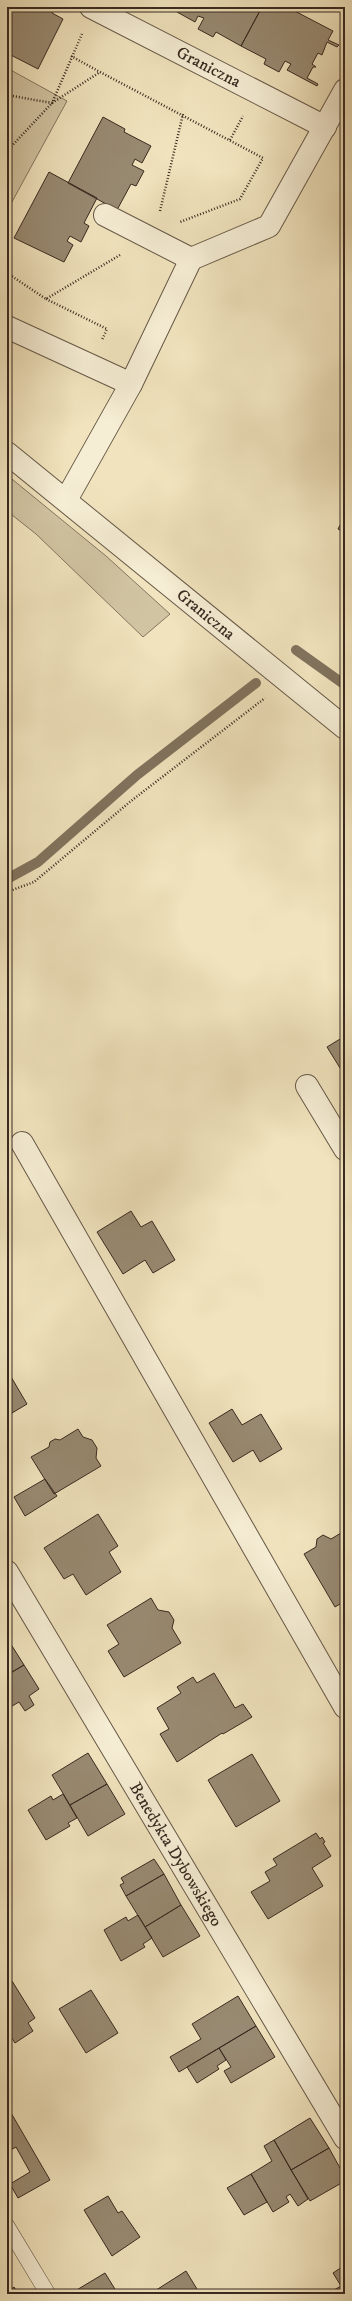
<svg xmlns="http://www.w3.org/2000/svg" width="352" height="2301" font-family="'IM FELL DW Pica',serif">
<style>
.green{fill:#d1c4a2;stroke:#847761}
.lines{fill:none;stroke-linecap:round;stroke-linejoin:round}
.stream{stroke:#81735e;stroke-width:10}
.building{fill:#988a72;stroke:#382a20}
.lane-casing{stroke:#665847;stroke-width:16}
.street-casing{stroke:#665847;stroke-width:24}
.path{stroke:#382a20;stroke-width:2.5;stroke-dasharray:1 2;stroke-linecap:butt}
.lane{stroke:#f5edd4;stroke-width:15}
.street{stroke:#f5edd4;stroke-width:22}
.labels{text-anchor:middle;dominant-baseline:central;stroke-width:3.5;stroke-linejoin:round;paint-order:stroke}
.street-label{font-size:17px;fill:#382a20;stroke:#f5edd4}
</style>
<rect width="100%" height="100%" fill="#f0e3bd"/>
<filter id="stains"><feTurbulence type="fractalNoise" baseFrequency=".005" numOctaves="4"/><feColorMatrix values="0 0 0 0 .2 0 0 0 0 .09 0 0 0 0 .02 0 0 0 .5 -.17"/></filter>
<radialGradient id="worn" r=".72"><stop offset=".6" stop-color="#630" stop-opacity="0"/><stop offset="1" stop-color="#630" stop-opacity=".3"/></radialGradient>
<path class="green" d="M7,68L67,101L7,211Z
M7,475L106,556L170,614L143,637L36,534L7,511Z"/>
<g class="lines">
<path class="stream" d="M296,650L345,685
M7,879L38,862L137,775L256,683"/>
</g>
<path class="building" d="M7,7H55L52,13L63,19L38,69L7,53Z
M179,7H262L241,46L216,32L213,37L198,29L204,18L198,16L195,22L177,12Z
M262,7H287L333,31L328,40L339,45L337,47L327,42L322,55L318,53L312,64L316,67H313L307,78L318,84L317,86L287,70L291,64L285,61L279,72L264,64L266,59L241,46Z
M103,117L125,129L124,132L151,146L142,163L135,159L132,165L144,171L136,186L131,184L117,210L68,183Z
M49,172L97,198L84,223L89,226L81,242L70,236L67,241L73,245L64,262L14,238Z
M345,516V533L338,529Z
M345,1036V1076L327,1047Z
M131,1211L141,1227L152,1221L175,1260L153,1273L145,1260L123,1274L97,1232Z
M7,1370L27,1404L7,1416Z
M232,1409L242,1425L261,1414L282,1449L260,1462L253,1450L233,1462L209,1423Z
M78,1429L83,1437L92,1440L97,1448L96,1458L101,1466L54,1494L31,1457L49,1447L50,1442L55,1439L60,1440Z
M45,1479L57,1496L25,1516L14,1497Z
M98,1514L118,1546L109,1552L121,1572L86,1595L73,1574L64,1579L44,1548Z
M341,1533L345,1541V1601L335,1607L304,1554L316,1547L317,1539L323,1535L331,1539Z
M151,1598L158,1610L169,1612L174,1620L172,1628L181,1643L124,1677L108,1651L119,1644L107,1625Z
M7,1638L24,1665L7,1675Z
M24,1665L39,1689L29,1696L34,1705L25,1711L19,1702L7,1709V1675Z
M214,1673L235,1708L243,1704L252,1717L223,1734L222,1733L177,1762L160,1734L169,1729L157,1708L181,1693L177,1687L193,1677L197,1683Z
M88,1753L107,1784L70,1805L52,1775Z
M252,1754L280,1801L236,1827L208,1780Z
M107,1784L125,1814L88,1836L70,1805Z
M63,1794L77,1818L68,1823L70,1826L46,1840L28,1810L51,1796L53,1800Z
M316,1833L320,1839L322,1837L325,1842L323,1843L331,1856L312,1868L323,1886L268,1919L251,1892L270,1881L265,1872L277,1865L273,1859Z
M154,1859L164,1874L126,1896L120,1885L124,1883L121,1878Z
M164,1874L181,1905L145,1927L126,1896Z
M181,1905L200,1936L163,1957L145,1927Z
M138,1915L152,1938L143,1944L145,1947L121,1961L104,1930L126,1917L128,1921Z
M12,1981L35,2018L28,2023L33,2031L15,2043L9,2034L7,2036V1983Z
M91,1990L118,2033L86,2053L59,2009Z
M238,1996L256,2026L179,2072L170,2057L201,2039L192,2024Z
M256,2026L275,2057L231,2083L224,2071L231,2067L219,2048Z
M219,2048L226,2060L217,2066L219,2069L197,2083L187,2067Z
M7,2106L50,2180L18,2198L10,2184L30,2172L16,2147L7,2152Z
M310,2118L329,2148L291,2170L274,2140Z
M274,2140L308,2199L298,2206L290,2194L286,2197L289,2202L273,2212L251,2174L272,2161L264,2146Z
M329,2148L345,2177V2181L310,2201L291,2170Z
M251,2174L267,2202L244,2215L227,2188Z
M108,2196L118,2213L122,2211L140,2237L112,2256L84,2210Z
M345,2265V2294H327L341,2286L333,2273Z
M186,2271L200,2294H150Z
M105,2273L118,2294H70Z
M14,2287L18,2294H7V2292Z"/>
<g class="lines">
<defs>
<path id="lane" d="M7,2226L48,2294"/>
<g id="street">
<path id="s1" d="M91,7L325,127"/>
<path d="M105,215L191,259"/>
<path d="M7,327L131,384"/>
<path id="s2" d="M7,453L345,728"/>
<path d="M66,500L131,384L191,259L269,226L345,90"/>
<path d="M307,1086L345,1149"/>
<path d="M22,1143L345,1707"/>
<path id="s3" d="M7,1572L345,2138"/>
</g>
</defs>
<use href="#lane" class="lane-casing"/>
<use href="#street" class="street-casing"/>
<path class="path" d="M71,56L100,72
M7,95L52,103L82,34
M230,140L243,116
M7,151L52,103L100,72L263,158L240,199L180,222
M160,211L183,114
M7,273L46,299L120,255
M46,299L107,329L102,340
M7,892L34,882L131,801L265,698"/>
<use href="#lane" class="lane"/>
<use href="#street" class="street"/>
</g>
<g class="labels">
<g class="street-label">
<text stroke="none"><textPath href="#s1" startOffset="132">Graniczna</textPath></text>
<text stroke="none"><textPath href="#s2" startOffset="256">Graniczna</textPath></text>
<text stroke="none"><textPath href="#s3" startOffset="329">Benedykta Dybowskiego</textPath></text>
</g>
</g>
<rect width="352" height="2301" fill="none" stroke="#f0e3bd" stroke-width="24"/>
<rect x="8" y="8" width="336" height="2285" fill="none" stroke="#382a20" stroke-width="2"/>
<rect x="12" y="12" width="328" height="2277" fill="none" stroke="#382a20"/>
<rect width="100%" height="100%" filter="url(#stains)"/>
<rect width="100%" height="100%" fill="url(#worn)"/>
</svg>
